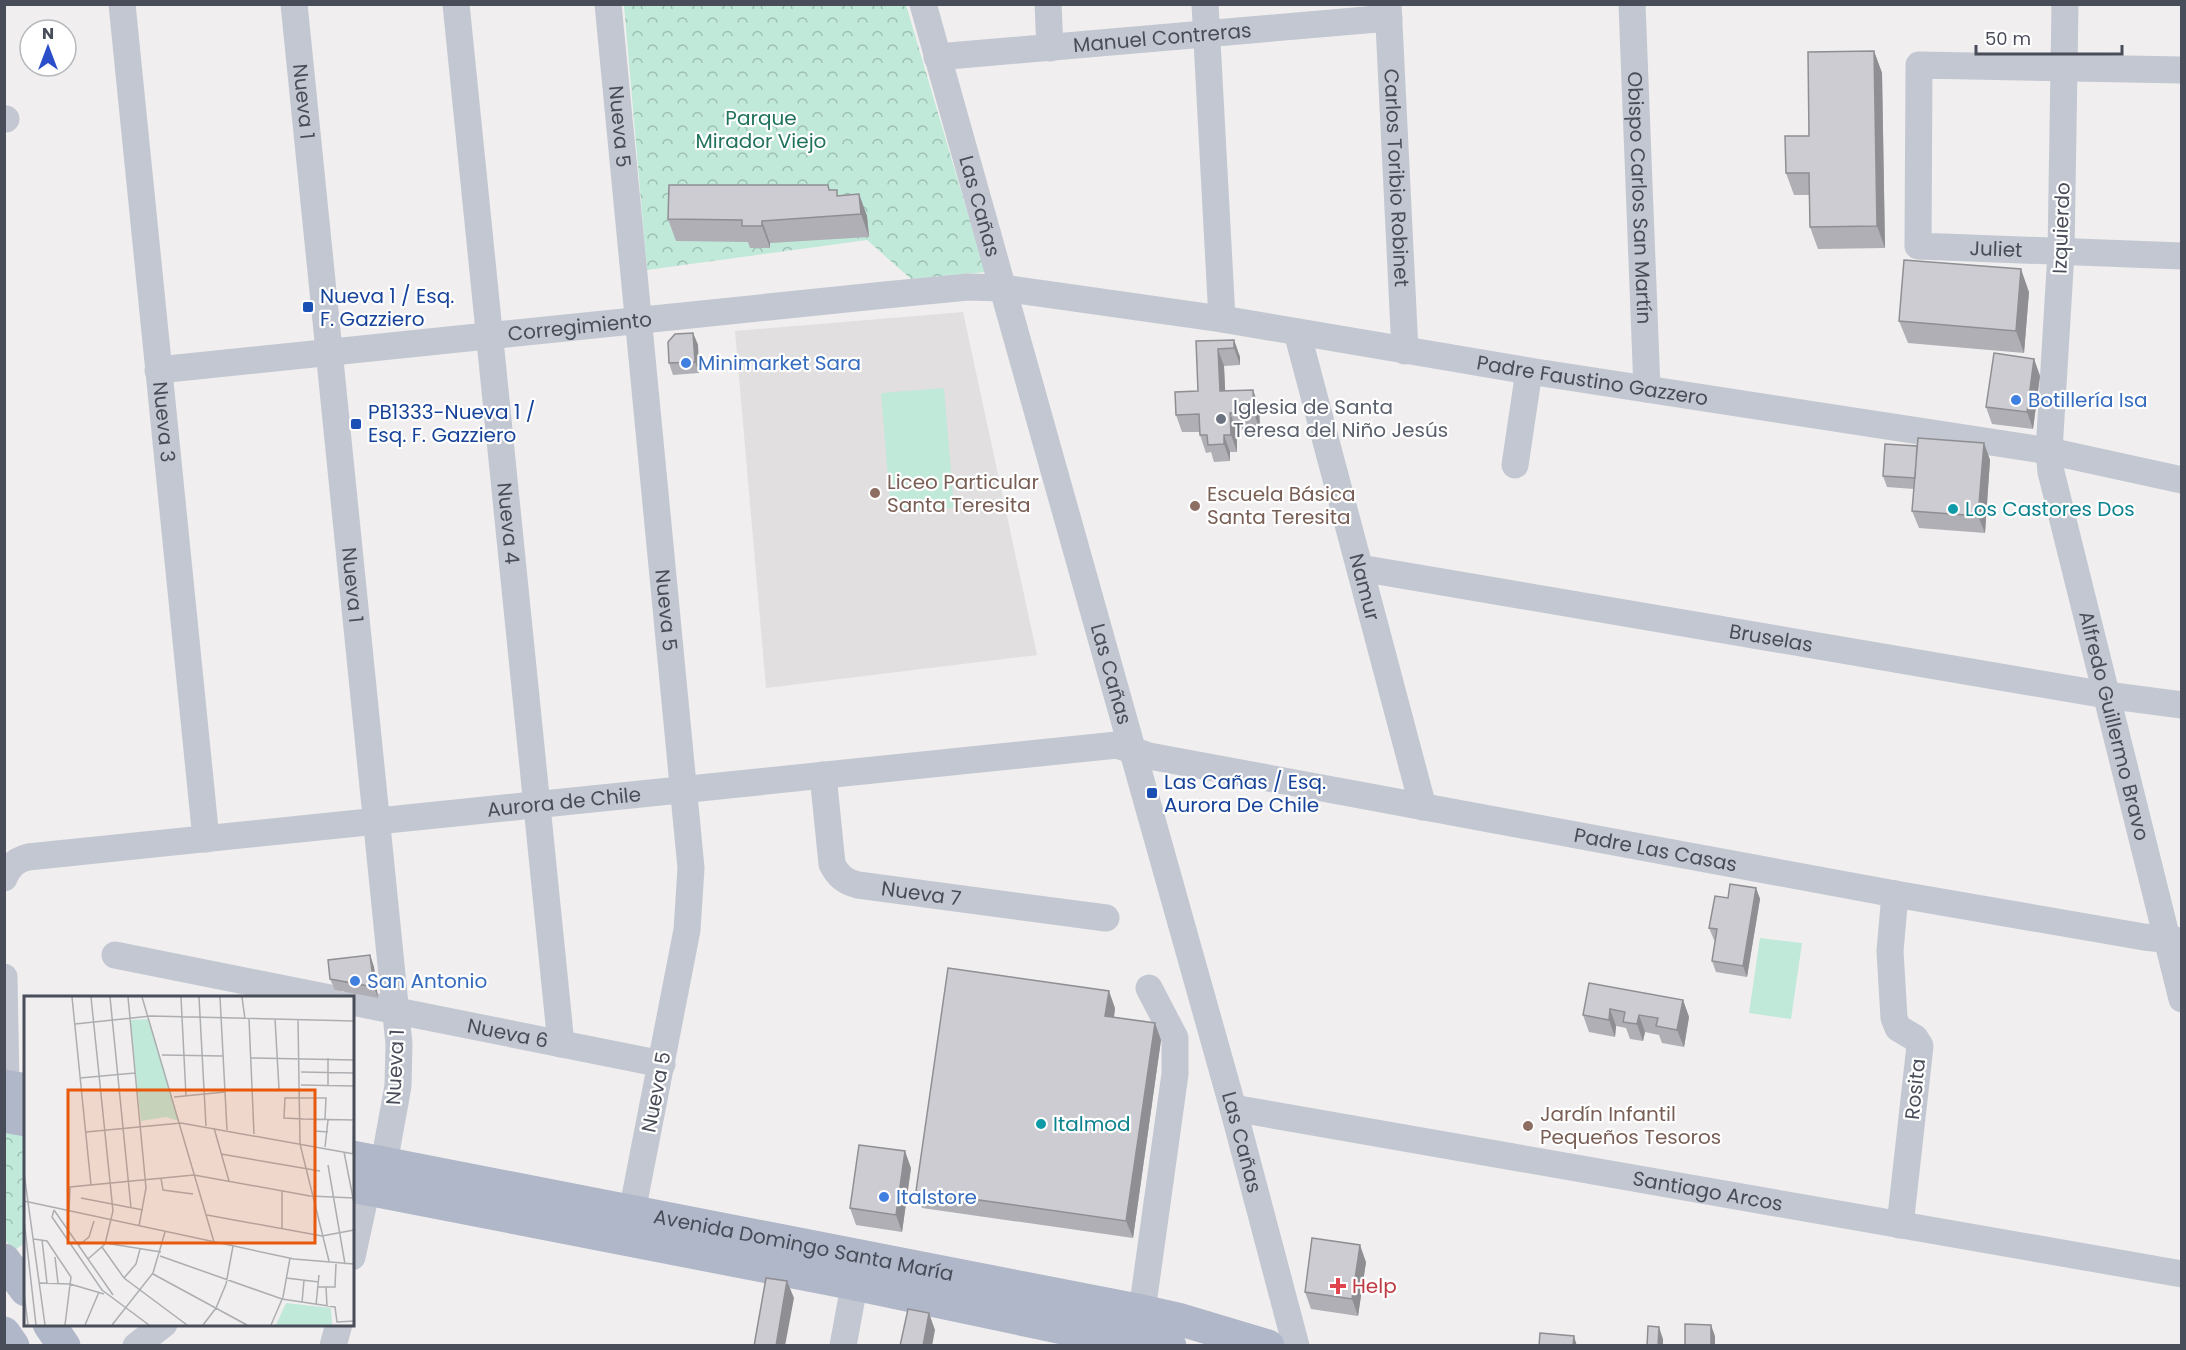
<svg xmlns="http://www.w3.org/2000/svg" width="2186" height="1350" font-family="Poppins,sans-serif">
<style>
.education{fill:#e1dfdf}
.green{fill:#c0e9d9}
.forest{fill:url(#forest-crowns)}
.lines{fill:none;stroke-linecap:round;stroke-linejoin:round}
.minor{stroke:#c2c7d1;stroke-width:27}
.major{stroke:#b0b7c9;stroke-width:33}
.wall{fill:#afafb5}
.shaded-wall{fill:#8f8f93}
.building{fill:#ccccd2;stroke:#8f8f93;stroke-width:1.5}
.transit-dot{fill:#1a4fb4;stroke:#fff;stroke-width:2}
.shop-dot{fill:#3f7fe0;stroke:#fff;stroke-width:2}
.worship-dot{fill:#6b7280;stroke:#fff;stroke-width:2}
.education-dot{fill:#8d6e63;stroke:#fff;stroke-width:2}
.culture-dot{fill:#0f9aa8;stroke:#fff;stroke-width:2}
.health-dot{fill:#e0444e;stroke:#fff;stroke-width:2}
.labels{text-anchor:middle;dominant-baseline:central;stroke-width:4.5;stroke-linejoin:round;paint-order:stroke}
.street-label{font-size:20px;fill:#484d59;stroke:#fff}
.park-label{font-size:20px;fill:#21725c;stroke:#fff}
.transit-label{font-size:20px;fill:#164399;stroke:#fff;text-anchor:start}
.shop-label{font-size:20px;fill:#366cbe;stroke:#fff;text-anchor:start}
.worship-label{font-size:20px;fill:#5b616d;stroke:#fff;text-anchor:start}
.education-label{font-size:20px;fill:#785e54;stroke:#fff;text-anchor:start}
.culture-label{font-size:20px;fill:#0d838f;stroke:#fff;text-anchor:start}
.health-label{font-size:20px;fill:#be3a42;stroke:#fff;text-anchor:start}
.inset-road{fill:none;stroke:#adaeb2;stroke-width:1.5}
.view{fill:#e8590c;fill-opacity:0.15;stroke:#e8590c;stroke-width:3}
.inset-edge{fill:none;stroke:#484d59;stroke-width:3}
</style>
<defs>
<pattern id="forest-crowns" width="20" height="18" patternUnits="userSpaceOnUse" patternTransform="scale(1.5)"><rect width="20" height="18" fill="#c0e9d9"/><path d="M2 6a3 3 0 1 1 6 0M12 15a3 3 0 1 1 6 0" fill="none" stroke="#9ebfb3"/></pattern>
</defs>
<rect width="100%" height="100%" fill="#f0eeee"/>
<path class="education" d="M963,312L1037,655L766,688L735,331Z"/>
<path class="green" d="M944,388L954,508L891,513L881,393Z
M1760,938L1802,943L1791,1019L1749,1013Z"/>
<path class="forest" d="M624,5H906L985,272L911,279L867,240L647,270Z
M4,1128L25,1133V1243L13,1251L5,1239Z"/>
<g class="lines">
<g class="minor">
<path id="s1" d="M122,4L206,839"/>
<path id="s2" d="M294,4L399,1044L398,1086L384,1163L367,1188L352,1257"/>
<path id="s3" d="M456,4L561,1044"/>
<path id="s4" d="M608,4L691,868L687,930L632,1212"/>
<path id="s5" d="M923,4L1233,1108L1296,1346"/>
<path d="M1048,4L1050,48"/>
<path d="M1205,4L1222,319"/>
<path id="s6" d="M1388,4L1405,351"/>
<path id="s7" d="M1632,4L1647,389"/>
<path id="s8" d="M2065,4L2061,253L2049,451L2051,472L2182,999"/>
<path id="s9" d="M937,57L1389,18"/>
<path id="s10" d="M2182,70L1919,65L1918,246L2182,256"/>
<path d="M4,119H6"/>
<path id="s11" d="M1297,332L1423,807"/>
<path id="s12" d="M158,370L885,295L968,287L1002,288L1222,319L1529,371L2049,451L2182,480"/>
<path d="M1515,465L1529,371"/>
<path id="s13" d="M1360,568L2106,695L2182,705"/>
<path id="s14" d="M823,775L832,864C838,876 845,882 858,885L1106,918"/>
<path id="s15" d="M4,878C9,866 16,860 28,857L1117,745L1149,756L1895,894L2144,937L2182,941"/>
<path d="M1895,894L1890,951L1894,1018L1898,1028L1915,1038L1920,1046L1900,1225"/>
<path d="M115,955L330,998"/>
<path d="M4,977L6,1086"/>
<path id="s16" d="M352,1002L662,1064"/>
<path id="s17" d="M1233,1108L2182,1274"/>
<path d="M1142,1311L1175,1074V1038L1149,988"/>
<path d="M136,1346L164,1324"/>
<path d="M333,1346L339,1324"/>
<path d="M843,1346L858,1264"/>
</g>
<g class="major">
<path d="M4,1086L26,1090"/>
<path d="M4,1116L26,1120"/>
<path id="s18" d="M352,1157L1142,1311L1178,1319L1268,1346"/>
<path d="M352,1186L855,1284L1115,1339L1170,1346"/>
<path d="M4,1260L26,1290"/>
<path d="M49,1324L64,1346"/>
<path d="M4,1333L13,1346"/>
</g>
</g>
<path class="wall" d="M1874,51L1882,73L1885,248L1818,249L1810,227V195H1794L1786,173L1809,136Z
M830,190L839,196L859,194L867,216L869,237L770,243V248H750L748,242L676,241L668,219Z
M2029,292L2024,353L1908,343L1899,321Z
M693,333L698,345L699,373L673,375L669,363Z
M1234,340L1240,357V365L1224,366L1225,391L1253,390L1259,407L1260,430H1237V452H1230V461L1214,462L1211,452L1206,453L1200,435V432H1182L1176,415L1198,391L1196,341Z
M2034,359L2040,376L2033,429L1992,424L1986,407Z
M1984,443L1990,460L1985,533L1919,528L1912,511L1914,489L1887,487L1883,476L1917,446Z
M1756,888L1760,899L1747,977L1716,972L1712,961L1715,940H1714L1709,928L1728,898Z
M370,955L374,967L378,998L335,990L330,979Z
M1589,983L1683,1000L1689,1017L1684,1047L1662,1043L1659,1035L1645,1032L1643,1041L1630,1039L1626,1028L1616,1026L1615,1037L1589,1032L1583,1015Z
M1115,1008L1114,1017L1161,1040L1133,1238L922,1208L916,1191Z
M911,1168L902,1232L856,1225L850,1208Z
M1366,1262L1358,1316L1311,1309L1305,1292Z"/>
<path class="shaded-wall" d="M1874,51L1882,73L1885,248L1877,226Z
M859,194L867,216L869,237L861,214Z
M762,221L770,243V248L762,226Z
M2021,269L2029,292L2024,353L2016,331Z
M693,333L698,345L699,373L695,362Z
M1234,340L1240,357V365L1234,348Z
M1218,349L1224,366L1226,408L1220,391Z
M2034,359L2040,376L2033,429L2027,412Z
M1253,390L1259,407L1260,430L1254,413Z
M1230,413L1237,430V452L1231,435Z
M1224,435L1230,452V461L1224,444Z
M1984,443L1990,460L1985,533L1978,516Z
M1756,888L1760,899L1747,977L1743,966Z
M370,955L374,967L378,998L374,987Z
M1109,991L1115,1008L1112,1033L1105,1016Z
M1683,1000L1689,1017L1684,1047L1677,1030Z
M1610,1009L1616,1026L1615,1037L1609,1020Z
M1639,1015L1645,1032L1643,1041L1637,1024Z
M1155,1023L1161,1040L1133,1238L1126,1221Z
M905,1151L911,1168L902,1232L896,1215Z
M1360,1245L1366,1262L1358,1316L1352,1299Z
M787,1281L794,1298L785,1346H776Z
M929,1313L935,1330L932,1346H923Z
M1711,1325L1715,1336V1346H1711Z
M1659,1327L1663,1339V1346H1658Z
M1574,1336L1577,1346H1573Z"/>
<path class="building" d="M1874,51L1877,226L1810,227L1809,173H1786L1785,136H1809L1808,52Z
M669,185H828L829,190H837V196L859,194L861,214L762,221V226H742V220L668,219Z
M1904,260L2021,269L2016,331L1899,321Z
M693,333L695,362L669,363L668,342L675,334Z
M1234,340V348L1218,349L1220,391L1253,390L1254,413H1230L1231,435H1224V444L1208,445L1207,435H1200L1199,414L1176,415L1175,392L1198,391L1196,341Z
M1994,353L2034,359L2027,412L1986,407Z
M1918,438L1984,443L1978,516L1912,511Z
M1885,444L1917,446L1915,478L1883,476Z
M1730,884L1756,888L1743,966L1712,961L1717,929L1709,928L1715,896L1728,898Z
M370,955L374,987L330,979L328,960Z
M948,968L1109,991L1105,1016L1155,1023L1126,1221L916,1191Z
M1589,983L1683,1000L1677,1030L1656,1026L1658,1018L1639,1015L1637,1024L1623,1022L1625,1012L1610,1009L1609,1020L1583,1015Z
M859,1145L905,1151L896,1215L850,1208Z
M1312,1238L1360,1245L1352,1299L1305,1292Z
M766,1278L787,1281L776,1346H754Z
M908,1309L929,1313L923,1346H900Z
M1685,1324L1711,1325V1346H1685Z
M1648,1326L1659,1327L1658,1346H1647Z
M1540,1333L1574,1336L1573,1346H1539Z"/>
<g class="transit-dot">
<rect x="302" y="301" width="12" height="12" rx="3"/>
<rect x="350" y="418" width="12" height="12" rx="3"/>
<rect x="1146" y="787" width="12" height="12" rx="3"/>
</g>
<g class="shop-dot">
<circle cx="686" cy="363" r="6"/>
<circle cx="2016" cy="400" r="6"/>
<circle cx="355" cy="981" r="6"/>
<circle cx="884" cy="1197" r="6"/>
</g>
<circle class="worship-dot" cx="1221" cy="419" r="6"/>
<g class="education-dot">
<circle cx="875" cy="493" r="6"/>
<circle cx="1195" cy="506" r="6"/>
<circle cx="1528" cy="1126" r="6"/>
</g>
<g class="culture-dot">
<circle cx="1953" cy="509" r="6"/>
<circle cx="1041" cy="1124" r="6"/>
</g>
<path class="health-dot" d="M1335 1277h6v6h6v6h-6v6h-6v-6h-6v-6h6z"/>
<g class="labels">
<g class="street-label">
<text stroke="none"><textPath href="#s9" startOffset="226">Manuel Contreras</textPath></text>
<text stroke="none"><textPath href="#s2" startOffset="98">Nueva 1</textPath></text>
<text stroke="none"><textPath href="#s4" startOffset="123">Nueva 5</textPath></text>
<text stroke="none"><textPath href="#s6" startOffset="174">Carlos Toribio Robinet</textPath></text>
<text stroke="none"><textPath href="#s7" startOffset="194">Obispo Carlos San Martín</textPath></text>
<text stroke="none"><textPath href="#s5" startOffset="210">Las Cañas</textPath></text>
<text transform="translate(2061 228) rotate(-88)">Izquierdo</text>
<text stroke="none"><textPath href="#s10" startOffset="522">Juliet</textPath></text>
<text stroke="none"><textPath href="#s12" startOffset="424">Corregimiento</textPath></text>
<text stroke="none"><textPath href="#s12" startOffset="1446">Padre Faustino Gazzero</textPath></text>
<text stroke="none"><textPath href="#s1" startOffset="420">Nueva 3</textPath></text>
<text stroke="none"><textPath href="#s3" startOffset="522">Nueva 4</textPath></text>
<text stroke="none"><textPath href="#s2" startOffset="584">Nueva 1</textPath></text>
<text stroke="none"><textPath href="#s11" startOffset="264">Namur</textPath></text>
<text stroke="none"><textPath href="#s4" startOffset="609">Nueva 5</textPath></text>
<text stroke="none"><textPath href="#s13" startOffset="417">Bruselas</textPath></text>
<text stroke="none"><textPath href="#s5" startOffset="696">Las Cañas</textPath></text>
<text stroke="none"><textPath href="#s8" startOffset="730">Alfredo Guillermo Bravo</textPath></text>
<text stroke="none"><textPath href="#s15" startOffset="572">Aurora de Chile</textPath></text>
<text stroke="none"><textPath href="#s15" startOffset="1677">Padre Las Casas</textPath></text>
<text stroke="none"><textPath href="#s14" startOffset="188">Nueva 7</textPath></text>
<text stroke="none"><textPath href="#s16" startOffset="159">Nueva 6</textPath></text>
<text transform="translate(395 1067) rotate(-87)">Nueva 1</text>
<text transform="translate(1915 1089) rotate(-84)">Rosita</text>
<text transform="translate(656 1092) rotate(-79)">Nueva 5</text>
<text stroke="none"><textPath href="#s5" startOffset="1182">Las Cañas</textPath></text>
<text stroke="none"><textPath href="#s17" startOffset="482">Santiago Arcos</textPath></text>
<text stroke="none"><textPath href="#s18" startOffset="460">Avenida Domingo Santa María</textPath></text>
</g>
<g class="park-label">
<text x="761" y="118">Parque<tspan x="761" dy="23">Mirador Viejo</tspan></text>
</g>
<g class="transit-label">
<text x="320" y="296">Nueva 1 / Esq.<tspan x="320" dy="23">F. Gazziero</tspan></text>
<text x="368" y="412">PB1333-Nueva 1 /<tspan x="368" dy="23">Esq. F. Gazziero</tspan></text>
<text x="1164" y="782">Las Cañas / Esq.<tspan x="1164" dy="23">Aurora De Chile</tspan></text>
</g>
<g class="shop-label">
<text x="698" y="363">Minimarket Sara</text>
<text x="2028" y="400">Botillería Isa</text>
<text x="367" y="981">San Antonio</text>
<text x="896" y="1197">Italstore</text>
</g>
<g class="worship-label">
<text x="1233" y="407">Iglesia de Santa<tspan x="1233" dy="23">Teresa del Niño Jesús</tspan></text>
</g>
<g class="education-label">
<text x="887" y="482">Liceo Particular<tspan x="887" dy="23">Santa Teresita</tspan></text>
<text x="1207" y="494">Escuela Básica<tspan x="1207" dy="23">Santa Teresita</tspan></text>
<text x="1540" y="1114">Jardín Infantil<tspan x="1540" dy="23">Pequeños Tesoros</tspan></text>
</g>
<g class="culture-label">
<text x="1965" y="509">Los Castores Dos</text>
<text x="1053" y="1124">Italmod</text>
</g>
<g class="health-label">
<text x="1352" y="1286">Help</text>
</g>
</g>
<g transform="translate(24 996)">
<rect width="330" height="330" fill="#f0eeee"/>
<path d="M262,307L307,312L308,329H313H252Z" fill="#c0e9d9"/>
<path d="M125,23L155,125L142,121L117,125L106,24Z" fill="#c0e9d9"/>
<path class="inset-road" d="M48,1L67,189M86,1L107,212M104,1L122,192L115,230M118,1L190,246M157,1L162,100M175,1L182,130M196,1L203,134M218,1L221,23M225,23L230,138M251,23L255,93M274,24L276,148L305,265M51,28L127,20L330,25M138,59L199,60M227,62L330,64M277,76L330,77M56,82L111,77M277,89L330,90M304,89V62M150,101L201,96M291,102V135L304,136M301,123L302,102H261L260,122L279,123L330,124M190,132L205,185M62,136L157,127L330,158M301,151L304,124M320,156L330,207M197,158L296,175M329,158L330,100M304,169L321,268M0,177L21,329M137,182L139,194L169,198M258,195V233M57,202L119,214M0,205L270,263L330,268M30,214L28,221L78,294L125,329M30,214L89,299M45,216L46,191L170,179L286,200L330,202M183,219L298,240L330,234M0,224L12,329M10,243L23,245L47,281L41,329M18,244L23,287M81,247L137,256M55,249L65,241L70,225M78,251L100,282L163,329M136,260L258,303L311,311L313,326L330,325M31,261L34,287M64,263L81,248L89,215L67,1M129,278L223,329M100,282L112,268L116,253M262,282L295,286M16,287L46,288L80,298M294,291H311L312,268M302,291L303,310M0,297L4,329M278,307L280,284M292,309L295,279M61,329L75,296M88,329L129,277L141,236M179,329L192,312L202,288L209,250M247,329L259,301L266,262"/>
<path class="view" d="M44,94H291V247H44Z"/>
<rect width="330" height="330" class="inset-edge"/>
</g>
<rect width="2186" height="1350" fill="none" stroke="#484d59" stroke-width="12"/>
<g transform="translate(48 48)"><circle r="28" fill="#ffffff" stroke="#b6b8bd" stroke-width="1.5"/>
<path d="M0-4.5L10 22L0 15L-10 22Z" fill="#2c4ecb"/>
<text y="-9" font-size="16" font-weight="bold" text-anchor="middle" fill="#484d59">N</text>
</g>
<path d="M1976 45v9h146v-9" fill="none" stroke="#484d59" stroke-width="3"/>
<text x="1985" y="45" font-size="18" fill="#484d59" stroke="#ffffff" stroke-width="4.5" paint-order="stroke">50 m</text>
</svg>
